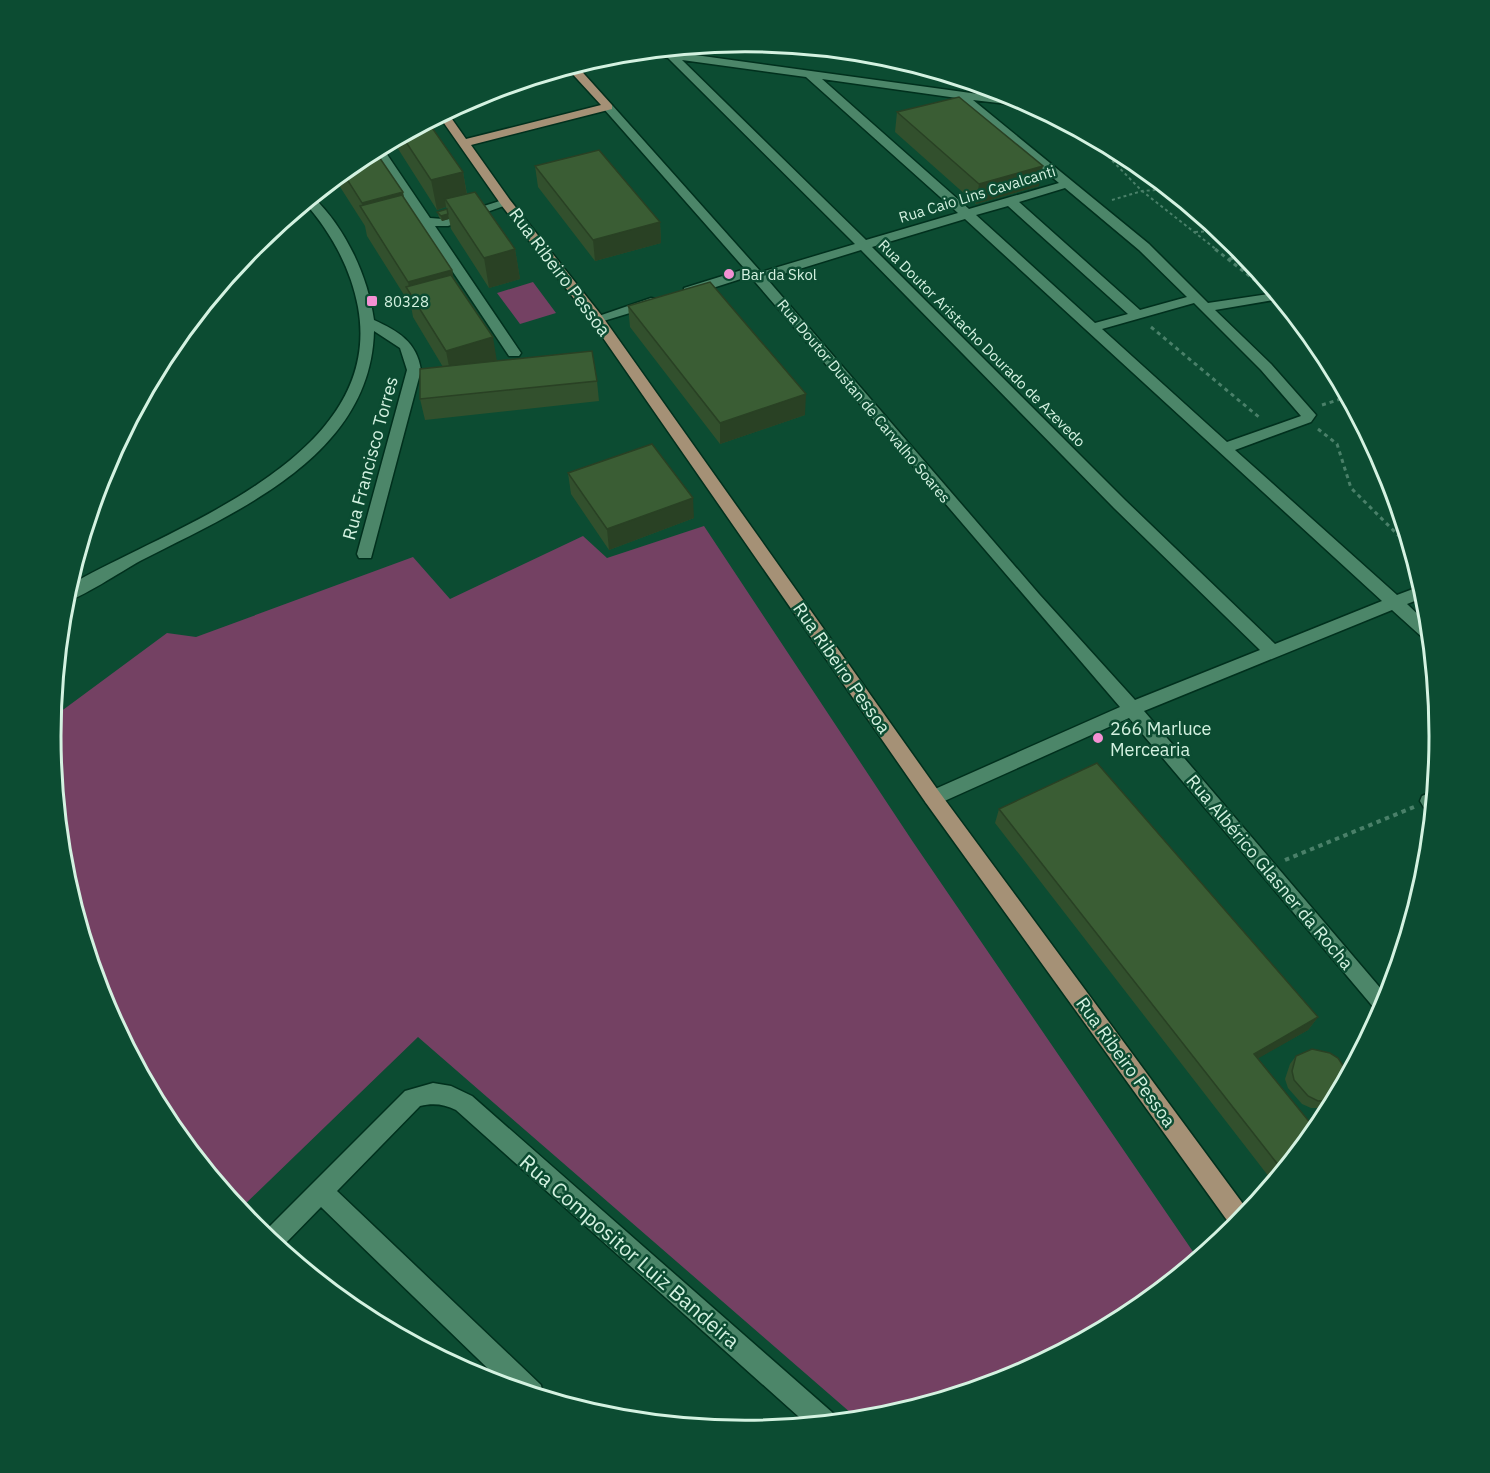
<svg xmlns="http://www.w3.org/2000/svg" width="1490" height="1473" font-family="'IBM Plex Sans',sans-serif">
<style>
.green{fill:#744163}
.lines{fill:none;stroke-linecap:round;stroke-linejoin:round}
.minor-casing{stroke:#00301d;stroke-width:3}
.major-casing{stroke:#00301d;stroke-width:3}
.path-far2{stroke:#4a8069;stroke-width:2;stroke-dasharray:3 3;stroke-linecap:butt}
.path-far1{stroke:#4a8069;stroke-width:3;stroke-dasharray:4 4;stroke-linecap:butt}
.path{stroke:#4a8069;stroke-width:4;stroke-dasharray:4.5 4.5;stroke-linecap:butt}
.minor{fill:#4c8669;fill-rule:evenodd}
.major{fill:#a59176;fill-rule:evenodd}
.wall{fill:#32502d}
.shaded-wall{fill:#294124}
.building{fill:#3a5d34;stroke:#294124;stroke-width:1.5}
.poi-dot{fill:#f491d3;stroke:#0c4c32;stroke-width:2}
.labels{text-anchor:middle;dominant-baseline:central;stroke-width:5;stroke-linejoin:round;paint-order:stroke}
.far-street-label{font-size:15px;fill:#d4f2e1;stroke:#0c4c32}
.far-poi-label{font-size:15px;fill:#d4f2e1;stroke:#0c4c32;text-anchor:start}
.street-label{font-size:18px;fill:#d4f2e1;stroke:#0c4c32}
.poi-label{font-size:18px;fill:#d4f2e1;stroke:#0c4c32;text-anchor:start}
.near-street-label{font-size:21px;fill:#d4f2e1;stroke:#0c4c32}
.rim{fill:none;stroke:#d4f2e1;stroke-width:3}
</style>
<rect width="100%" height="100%" fill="#0c4c32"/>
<path class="green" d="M533,282L556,313L520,324L497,293Z
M704,526L913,842L1198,1259L1131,1314L1010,1378L880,1418L859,1420L418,1037L239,1210L167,1122L103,1002L64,872L51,736L52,718L167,633L196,637L413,557L450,599L583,536L607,558Z"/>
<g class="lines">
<defs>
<path id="minor" d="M659,50L1021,100L1034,107L973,100L1149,244L1208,303L1275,293L1280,299L1215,310L1271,364L1316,415L1311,422L1235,450L1397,595L1421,586L1425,597L1407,604L1428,624L1430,640L1423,638L1392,610L1144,711L1388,997L1380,1015L1129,718L940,803L933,806L926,803L924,798L926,793L1120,707L750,276L694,294H684V288L745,269L604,109V105H612L761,272L855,244L668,58L642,52ZM682,60L806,77L958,213L866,240ZM822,79L957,98L1059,183L969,209ZM1065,188L1139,250L1187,297L1140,310L1019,202ZM1008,206L1128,314L1095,323L976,215ZM965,219L1382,601L1275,644L1125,500L872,247ZM861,250L1114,508L1260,650L1135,700L1039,594L767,279ZM1194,303L1261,370L1301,416L1227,442L1102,329Z
M382,147L430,218L443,219L506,199L512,203L448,226H435L521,353L519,356H509L373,152Z
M313,197C345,227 368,276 374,320C398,331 417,342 421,370L371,558H359L357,554L407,370L400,348L374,331C371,457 235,512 140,561C122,571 80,599 64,602L68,586C169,527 386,460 358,307C351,269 331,232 305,203Z
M651,298L656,299V305L597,323L590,319Z
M1429,793L1434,795L1432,813L1426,811L1420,801L1422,796Z
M433,1083L451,1086L472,1096L834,1414L837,1422L808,1425L456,1110C444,1104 433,1103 420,1106L337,1191L541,1385L543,1398L506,1386L321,1207L280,1249L262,1234L405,1091Z"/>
<path id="major" d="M576,65L612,105V109L471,145L510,200L602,316L940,793L1249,1212L1234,1230L926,803L592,322L502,206L439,116L447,112L466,139L601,105L567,68Z"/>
</defs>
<use href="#minor" class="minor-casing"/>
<use href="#major" class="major-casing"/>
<path class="path-far2" d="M1087,135L1142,191L1217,250
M1112,200L1142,191L1167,189
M1195,232L1218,231"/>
<path class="path-far1" d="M1215,249L1261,285
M1229,259L1245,256
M1151,327L1260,418
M1322,405L1347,397
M1318,429L1337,444L1351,488L1409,546"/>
<path class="path" d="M1285,860L1414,807"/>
<use href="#minor" class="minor"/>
<use href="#major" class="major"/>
</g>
<path class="wall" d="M897,112L1039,186L976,204L895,132Z
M428,122L463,172L467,194L515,249L520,279L489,288L451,229L449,219L442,221L439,217L437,212L447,209L446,207L437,210L395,144L394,140Z
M359,159L404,200L452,270L453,278L497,361L597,381L599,401L425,420L420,399L443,367L413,317L411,306L367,236L365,226L335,179Z
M535,166L660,222L661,243L595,261L538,187Z
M628,306L805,415L720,444L630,327Z
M568,473L694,518L609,550L571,494Z
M999,809L1318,1017L1308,1030L1258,1058L1316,1130L1273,1182L995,823Z
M1296,1056L1348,1074L1330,1108H1311L1302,1104L1288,1088L1285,1079L1290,1064Z"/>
<path class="shaded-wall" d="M1043,166L1039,186L976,204L979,184Z
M463,172L468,202L445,199L446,207L437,210L431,180Z
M403,192L409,222L364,212L362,203Z
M448,214L449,219L442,221L441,216Z
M660,222L661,243L595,261L593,240Z
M515,249L520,279L489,288L484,258Z
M452,270L458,300L410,293L408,282Z
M493,337L498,368L452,382L446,351Z
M806,394L805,415L720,444V423Z
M693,498L694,518L609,550L607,529Z
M1318,1017L1308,1030L1245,1066L1254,1054Z"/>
<path class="building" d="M959,97L1043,166L979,184L897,112Z
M428,122L463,172L431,180L402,136Z
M599,150L660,222L593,240L535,166Z
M375,151L403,192L362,203L343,173L359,159Z
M475,192L515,249L484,258L445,199Z
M402,195L452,270L408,282L360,206Z
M447,209L448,214L441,216L437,212Z
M451,275L493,337L446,351L406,287Z
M710,282L806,394L720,423L628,306Z
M592,351L597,381L420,399V369Z
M652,444L693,498L607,529L568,473Z
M1097,763L1318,1017L1254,1054L1316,1130L1283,1171L999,809Z
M1312,1049L1330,1053L1338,1058L1348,1073V1074L1334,1100L1318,1101L1308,1096L1294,1080L1292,1071L1296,1056Z"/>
<g class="poi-dot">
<circle cx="729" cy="274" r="6"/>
<rect x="366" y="295" width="12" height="12" rx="3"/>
<circle cx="1098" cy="738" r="6"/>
</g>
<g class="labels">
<g class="far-street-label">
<text transform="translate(977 194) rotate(-17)">Rua Caio Lins Cavalcanti</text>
<text transform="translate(982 343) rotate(45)">Rua Doutor Aristacho Dourado de Azevedo</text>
<text transform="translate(864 401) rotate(50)">Rua Doutor Dustan de Carvalho Soares</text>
</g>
<g class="far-poi-label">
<text x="741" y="274">Bar da Skol</text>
<text x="384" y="301">80328</text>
</g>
<g class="street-label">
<text transform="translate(560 272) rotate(53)">Rua Ribeiro Pessoa</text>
<text transform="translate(370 458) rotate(-75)">Rua Francisco Torres</text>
<text transform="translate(842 668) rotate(55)">Rua Ribeiro Pessoa</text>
<text transform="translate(1270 872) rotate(50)">Rua Albérico Glasner da Rocha</text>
<text transform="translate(1126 1062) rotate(54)">Rua Ribeiro Pessoa</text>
</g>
<g class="poi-label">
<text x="1110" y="728">266 Marluce<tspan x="1110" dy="21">Mercearia</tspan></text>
</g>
<g class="near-street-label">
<text transform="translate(630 1251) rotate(41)">Rua Compositor Luiz Bandeira</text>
</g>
</g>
<path d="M0 0H1490V1473H0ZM61 736a684 684 0 1 1 1368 0a684 684 0 1 1-1368 0Z" fill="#0c4c32" fill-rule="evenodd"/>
<path class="rim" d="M61 736a684 684 0 1 1 1368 0a684 684 0 1 1-1368 0Z"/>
</svg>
